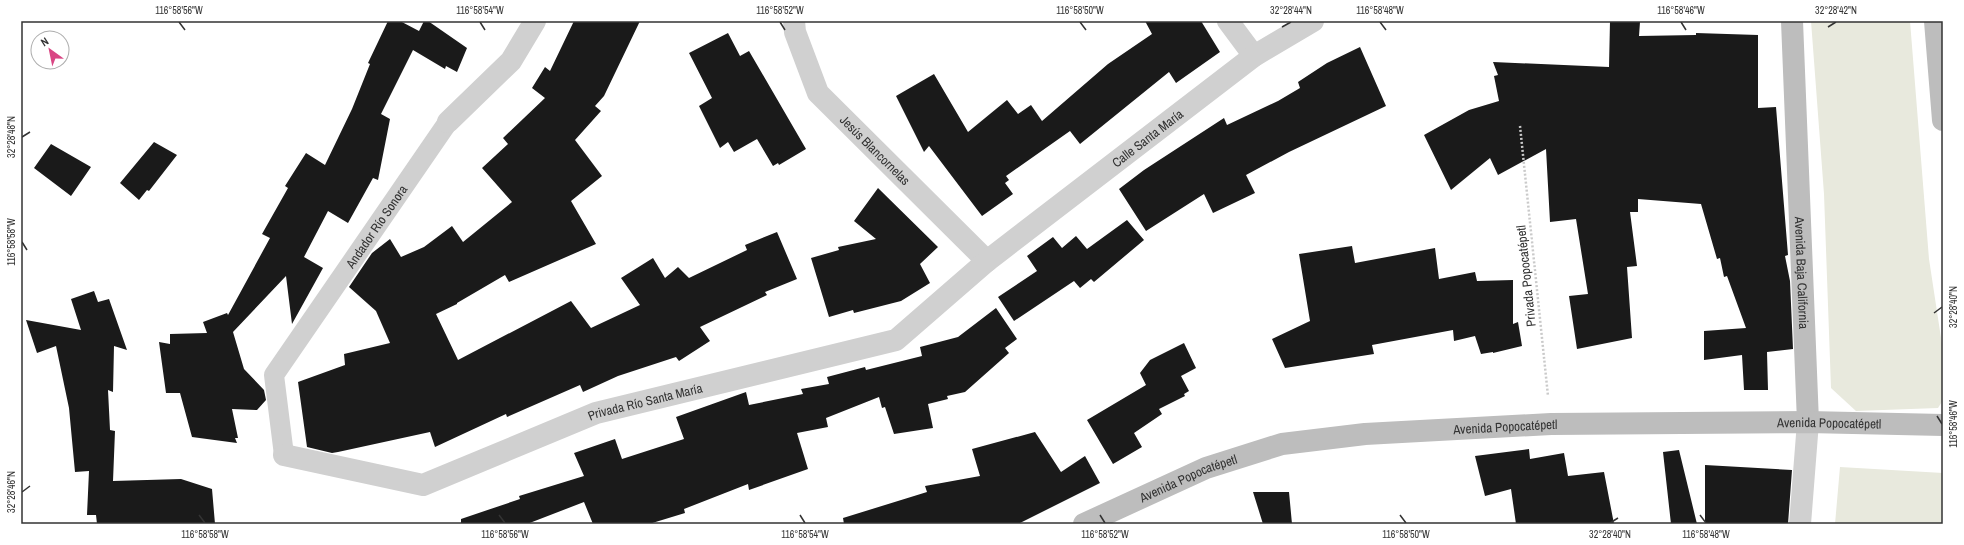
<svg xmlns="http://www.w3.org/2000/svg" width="1964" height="545" font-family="'Archivo Narrow',sans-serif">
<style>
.green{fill:#e8e9dd}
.building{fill:#1a1a1a}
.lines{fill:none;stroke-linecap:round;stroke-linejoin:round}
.path{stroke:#cacaca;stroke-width:2.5;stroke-dasharray:2 2;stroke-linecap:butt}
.pedestrian{stroke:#d0d0d0;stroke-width:20}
.minor{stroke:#d0d0d0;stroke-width:22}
.tertiary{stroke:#d0d0d0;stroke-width:22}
.secondary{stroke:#bdbdbd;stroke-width:22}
.ticks{fill:none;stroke:#333;stroke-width:1.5}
.labels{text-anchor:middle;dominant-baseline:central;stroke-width:4;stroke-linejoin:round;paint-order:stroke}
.street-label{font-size:13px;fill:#333;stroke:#fff}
.neatline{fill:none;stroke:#333;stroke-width:1.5}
.ticks-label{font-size:10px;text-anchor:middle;fill:#333}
</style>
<rect width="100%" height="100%" fill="#fff"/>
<path class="green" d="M1811,21H1910L1929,259L1943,351V400L1938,408L1856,411L1831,388L1824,194Z
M1840,467L1943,473V524H1835Z"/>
<path class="building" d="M388,21H400L419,31L424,21H428L467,48L457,72L446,66L445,69L413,50L381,114L390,119L378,180L373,178L348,223L328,211L304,257L323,268L292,324L286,276L233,332L244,369L264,390L266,400L257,410L232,409L238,438H235L237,443L192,437L180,393H166L159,342L170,344V334L207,333L203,322L227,313L228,315L270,238L262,234L288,188L285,186L306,153L325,165L352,109L370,64L368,63Z
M574,21H640L604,96L595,106L601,111L575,140L602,176L571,201L596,244L509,282L505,275L457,303V304L436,314L458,360L571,301L591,328L640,305L621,278L653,258L665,278L678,267L689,278L747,250L745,245L777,232L797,279L765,292L767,295L700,327L710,341L679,361L676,357L618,376L583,392L580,385L507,417L506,414L435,447L430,432L338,452L332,453L307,447L298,382L345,365L344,354L390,343L376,311L349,287L372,253L390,239L401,257L424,247L452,226L463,242L512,202L482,168L508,144L503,138L545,98L532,88L545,67L550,71Z
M1145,21H1201L1220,52L1176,83L1169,72L1080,144L1070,131L1006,176L1009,180L1005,183L1013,194L982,216L929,146L924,152L896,96L934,74L968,132L1007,100L1018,114L1031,105L1042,121L1108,64L1152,34Z
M1610,21L1640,22L1639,36L1696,35V33L1758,35V108L1776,107L1788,255L1785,256L1790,281L1793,349L1767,352L1768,390H1744L1742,355L1704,360V331L1746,328L1727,276L1724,277L1720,258L1717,259L1701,204L1638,199V212H1630L1637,266L1627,267L1632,338L1577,349L1569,296L1588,294L1576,219L1550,222L1546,149L1498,175L1490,158L1451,190L1424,135L1469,110L1499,101L1494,76L1498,75L1493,62L1609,67Z
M728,33L740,56L749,51L806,149L779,165L778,163L773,166L757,139L734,152L728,142L720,148L699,106L712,98L689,53Z
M1360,47L1386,106L1289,152L1246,175L1255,193L1213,213L1204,194L1146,231L1119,189L1144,170L1224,118L1227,125L1278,101L1300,88L1298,82L1327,63Z
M154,142L177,155L149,191L147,190L139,200L120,183Z
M51,144L91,167L71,196L34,168Z
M878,188L938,247L920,264L930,283L901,301L854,313L853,310L829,317L811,258L839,250L838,247L876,239L854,221Z
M1127,220L1144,240L1094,282L1091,279L1080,288L1074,281L1014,321L998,297L1037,271L1027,256L1053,237L1062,248L1076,236L1087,249Z
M1352,246L1355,263L1435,248L1439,279L1475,272L1477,281L1513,280V324L1518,322L1522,346L1493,353V352L1481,354L1475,336L1454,341L1453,330L1372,345L1374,354L1285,368L1272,339L1310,321L1299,254Z
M94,291L98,302L109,299L127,350L114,346L113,392L108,390L110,430L115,431L113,481L181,479L212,489L215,524H97L96,515H87L89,471L75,472L69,408L56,346L37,353L26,320L81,330L71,299Z
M996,308L1017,339L1005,348L1009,353L965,392L947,396L948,399L928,404L933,428L894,434L885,407L882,408L879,397L826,418L828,427L797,433L808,469L749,490L748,484L684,509L685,513L649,524H593L584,502L527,524H461V519L520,499L519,496L584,476L574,453L615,439L622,459L684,439L676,417L746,392L749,405L803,394L801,389L829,384L827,377L865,367L866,370L922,356L920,347L958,337Z
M1184,343L1196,368L1181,376L1189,391L1184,394L1185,396L1159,409L1162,414L1134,433L1142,447L1113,464L1087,420L1146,385L1140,373L1150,360Z
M1035,432L1061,472L1085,456L1100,483L1018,524H844L843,518L927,492L925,486L980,476L972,449Z
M1529,449L1530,459L1564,453L1568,476L1604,472L1614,524H1516L1511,489L1485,496L1475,456Z
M1679,450L1697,524H1671L1663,452Z
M1705,465L1792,470L1788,524H1705Z
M1253,492H1289L1292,524H1263Z"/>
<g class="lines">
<path class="path" d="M1520,126L1548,396"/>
<path class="pedestrian" id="s1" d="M284,455L274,375L448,122"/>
<g class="minor">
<path id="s2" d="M794,21L795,32L818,93L987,261"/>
<path d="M1228,21L1254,56"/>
<path d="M448,122L511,61L535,21"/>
<path id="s3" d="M284,455L423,485L596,413L896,340L987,261L1254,56L1313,21"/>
</g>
<path class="tertiary" d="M1800,524L1808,422"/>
<g class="secondary">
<path id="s4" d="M1792,21L1808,422"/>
<path d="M1935,21L1943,120"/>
<path id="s5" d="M1084,524L1206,468L1282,444L1365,434L1551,424L1808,422L1943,425"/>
</g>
</g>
<path class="ticks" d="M179,22L185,30M480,22L485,30M780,22L785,30M1080,22L1086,30M1380,22L1386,30M1681,22L1686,30M1282,27L1291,22M1828,27L1836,22M22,137L30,132M22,242L27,250M1934,313L1942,307M1937,416L1942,424M22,492L30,486M199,515L205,523M499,515L505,523M800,515L805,523M1100,515L1105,523M1400,515L1406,523M1700,515L1706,523M1610,523L1618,518"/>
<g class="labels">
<g class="street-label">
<text stroke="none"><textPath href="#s3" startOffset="961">Calle Santa María</textPath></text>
<text stroke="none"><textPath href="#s2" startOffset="157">Jesús Blancornelas</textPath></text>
<text stroke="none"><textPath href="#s1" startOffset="261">Andador Río Sonora</textPath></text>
<text stroke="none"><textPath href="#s4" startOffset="252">Avenida Baja California</textPath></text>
<text transform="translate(1526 276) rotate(-96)">Privada Popocatépetl</text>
<text stroke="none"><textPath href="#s3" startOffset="380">Privada Río Santa María</textPath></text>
<text stroke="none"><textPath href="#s5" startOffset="762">Avenida Popocatépetl</textPath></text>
<text stroke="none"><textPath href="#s5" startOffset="438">Avenida Popocatépetl</textPath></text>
<text stroke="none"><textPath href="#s5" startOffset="114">Avenida Popocatépetl</textPath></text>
</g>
</g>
<rect width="1964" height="545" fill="none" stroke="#ffffff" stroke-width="44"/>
<g transform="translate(50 50) rotate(327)"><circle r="19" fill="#ffffff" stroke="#adadad"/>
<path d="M0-3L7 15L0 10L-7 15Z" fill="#d94684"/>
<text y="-6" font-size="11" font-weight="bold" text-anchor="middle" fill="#333333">N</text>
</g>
<rect x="22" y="22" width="1920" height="501" class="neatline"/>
<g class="ticks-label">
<text x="179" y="14">116°58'56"W</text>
<text x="480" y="14">116°58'54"W</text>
<text x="780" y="14">116°58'52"W</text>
<text x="1080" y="14">116°58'50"W</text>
<text x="1291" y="14">32°28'44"N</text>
<text x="1380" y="14">116°58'48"W</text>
<text x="1681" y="14">116°58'46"W</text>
<text x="1836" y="14">32°28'42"N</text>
<text transform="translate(11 137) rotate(-90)" y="4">32°28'48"N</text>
<text transform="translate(11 242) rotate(-90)" y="4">116°58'58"W</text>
<text transform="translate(1953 307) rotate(-90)" y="4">32°28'40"N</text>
<text transform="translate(1953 424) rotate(-90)" y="4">116°58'46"W</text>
<text transform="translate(11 492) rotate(-90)" y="4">32°28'46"N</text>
<text x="205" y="538">116°58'58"W</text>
<text x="505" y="538">116°58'56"W</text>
<text x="805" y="538">116°58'54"W</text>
<text x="1105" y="538">116°58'52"W</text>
<text x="1406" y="538">116°58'50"W</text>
<text x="1610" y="538">32°28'40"N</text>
<text x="1706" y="538">116°58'48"W</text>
</g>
</svg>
